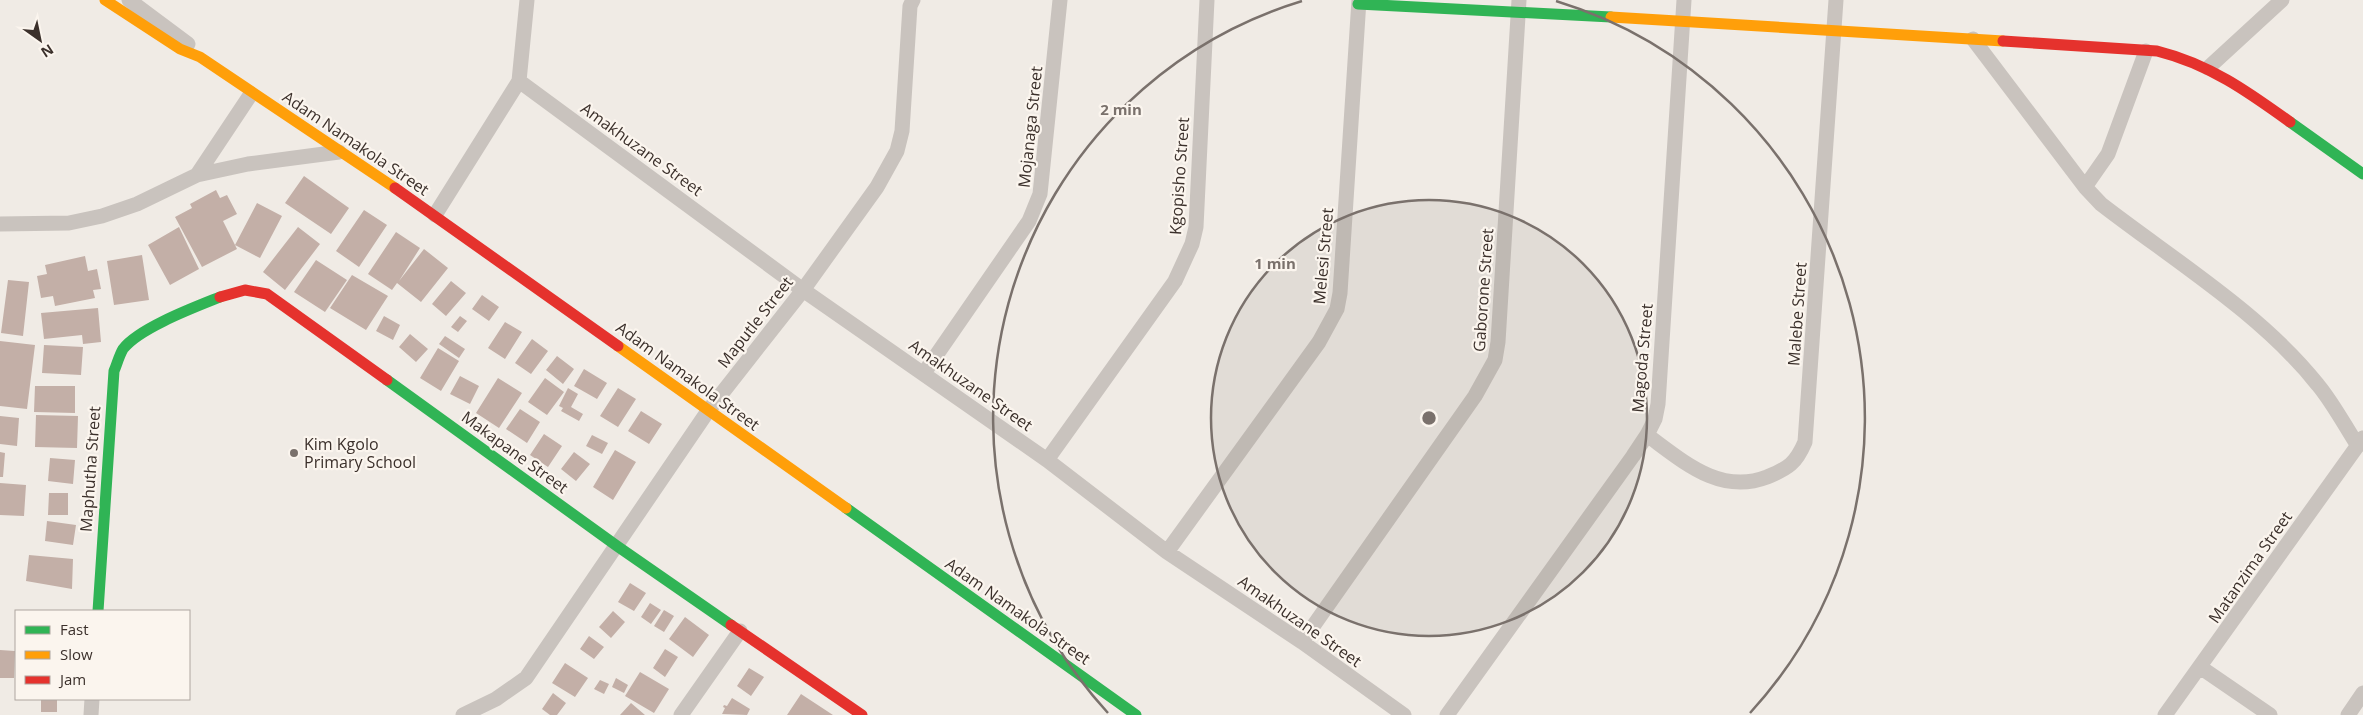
<svg xmlns="http://www.w3.org/2000/svg" width="2363" height="715" font-family="'Open Sans',sans-serif">
<style>
.building{fill:#c3afa7}
.lines{fill:none;stroke-linecap:round;stroke-linejoin:round}
.street{stroke:#c9c3be;stroke-width:15}
.fast{stroke:#30b455;stroke-width:11}
.slow{stroke:#ff9f0a;stroke-width:11}
.jam{stroke:#e5322d;stroke-width:11}
.ring{fill:none;stroke:#7a716c;stroke-width:2.5}
.poi-dot{fill:#7a716c;stroke:#fbf5ee;stroke-width:2}
.labels{text-anchor:middle;dominant-baseline:central;stroke-width:4.5;stroke-linejoin:round;paint-order:stroke}
.street-label{font-size:16px;fill:#3b302b;stroke:#fbf5ee}
.poi-label{font-size:16px;fill:#3b302b;stroke:#fbf5ee;text-anchor:start}
.centre{fill:#7a716c;stroke:#fbf5ee;stroke-width:2.5}
.ring-label{font-size:15px;text-anchor:middle;font-weight:bold;fill:#7a716c;stroke:#fbf5ee;stroke-width:4.5;stroke-linejoin:round;paint-order:stroke}
</style>
<rect width="100%" height="100%" fill="#f0ebe5"/>
<path class="building" d="M304,176L349,208L331,234L285,203Z
M216,190L220,198L227,195L237,214L223,221L237,249L202,267L175,217L192,208L190,204Z
M257,203L282,216L260,258L235,245Z
M364,210L387,225L359,267L336,251Z
M179,227L199,269L170,285L148,245Z
M298,227L320,244L285,290L263,272Z
M396,232L420,248L399,281L424,249L448,268L421,302L397,283L392,290L368,274Z
M142,255L149,300L114,305L107,261Z
M85,256L88,271L97,269L101,289L93,290L95,298L55,306L53,296L41,298L37,276L47,274L45,265Z
M316,260L347,280L325,312L294,292Z
M352,275L388,296L366,330L330,308Z
M8,280L29,282L23,336L1,333Z
M451,281L466,293L446,316L432,304Z
M482,295L499,307L489,321L472,309Z
M98,308L101,342L83,344L82,335L44,339L41,313Z
M384,316L400,325L393,340L376,331Z
M460,316L467,321L458,332L451,327Z
M505,322L522,332L505,359L488,348Z
M410,334L428,349L416,362L399,347Z
M445,336L465,349L459,358L439,344Z
M532,339L548,351L531,374L515,363Z
M0,341L35,345L27,409L0,406Z
M44,345L83,347L81,375L42,373Z
M438,348L459,361L441,391L420,378Z
M557,356L574,369L563,384L546,370Z
M584,369L607,383L597,399L574,386Z
M460,376L479,386L470,404L450,394Z
M498,378L522,393L499,428L476,413Z
M545,378L564,392L547,415L528,402Z
M35,386H75V413L34,412Z
M568,388L578,394L571,407L583,414L579,421L561,411L563,408L559,406Z
M618,388L636,399L618,427L600,416Z
M520,409L540,422L527,443L506,429Z
M641,411L662,424L649,444L628,431Z
M36,415L78,416L77,448L35,447Z
M0,416L19,418L17,446L0,444Z
M544,434L562,446L548,467L530,455Z
M592,435L608,443L602,454L586,446Z
M615,450L636,462L613,500L593,487Z
M0,452L5,453L3,477H0Z
M574,452L590,464L576,481L561,469Z
M50,458L75,460L73,484L48,481Z
M0,483L26,485L24,516L0,515Z
M49,493H68V515H48Z
M47,521L76,525L73,545L45,541Z
M29,555L73,559L72,589L26,581Z
M630,583L646,593L634,611L618,602Z
M650,603L661,610L651,624L641,617Z
M664,610L674,616L664,632L654,626Z
M613,611L625,622L611,638L599,627Z
M685,617L709,635L693,657L669,639Z
M589,636L604,647L594,659L580,649Z
M665,649L678,657L665,677L653,668Z
M0,650L15,651L14,678H0Z
M565,663L588,678L575,697L552,683Z
M749,668L764,677L751,696L737,686Z
M640,672L669,689L654,713L625,696Z
M616,678L628,685L624,693L612,687Z
M600,680L609,684L604,694L594,689Z
M553,693L566,703L557,715H550L542,709Z
M801,694L833,715H787Z
M732,698L750,709L747,715L722,714L725,708L723,707L724,705L727,706Z
M41,699H57V712H41Z
M631,703L645,715H620Z"/>
<g class="lines">
<path class="street" d="M129,0L188,44
M1973,39L2085,187L2101,204C2172,259 2262,314 2318,385C2333,403 2345,426 2358,446
M2208,68L2282,0
M519,81L803,290L1047,460L1167,552L1302,642L1404,715
M197,175L248,164L339,152
M2085,187L2108,154L2146,51
M435,215L519,81L527,0
M0,224L69,223L102,216L137,204L197,175L251,94
M924,373L1029,221L1040,194L1060,0
M1647,435C1684,462 1720,495 1767,477C1789,468 1796,463 1805,442L1836,0
M1047,460L1175,281L1192,244L1196,227L1207,0
M1167,552L1319,342L1337,309L1340,293L1359,0
M1302,642L1475,396L1495,360L1498,342L1519,0
M2200,667L2270,715
M91,715L92,699
M463,715L496,699L526,678L708,411L803,290L877,187L897,151L902,131L910,6L913,0
M681,715L740,631
M1447,715L1633,456L1647,435L1655,419L1658,404L1684,0
M2165,715L2363,438
M2348,715L2363,693"/>
<path class="fast" d="M1358,4L1611,17
M2290,122L2363,174
M387,380L617,546L731,625
M846,508L1136,715
M98,611L114,371C117,364 119,356 123,349C139,328 195,307 220,297"/>
<path class="slow" d="M105,0L180,49L200,57L395,188
M1611,17L2003,41
M618,346L846,508"/>
<path class="jam" d="M2003,41L2157,51C2209,64 2247,91 2290,122
M395,188L618,346
M220,297L245,290L267,294L387,380
M731,625L862,715"/>
</g>
<circle cx="1429" cy="418" r="218" fill="#7a716c" fill-opacity=".12"/>
<g class="ring">
<circle cx="1429" cy="418" r="218"/>
<path d="M1108 713A436 436 0 0 1 1302 1M1556 1A436 436 0 0 1 1750 713"/>
</g>
<circle class="poi-dot" cx="294" cy="453" r="5"/>
<g class="labels">
<g class="street-label">
<text transform="translate(1030 127) rotate(-84)">Mojanaga Street</text>
<text transform="translate(356 143) rotate(34)">Adam Namakola Street</text>
<text transform="translate(642 149) rotate(36)">Amakhuzane Street</text>
<text transform="translate(1179 176) rotate(-86)">Kgopisho Street</text>
<text transform="translate(1323 256) rotate(-85)">Melesi Street</text>
<text transform="translate(1483 290) rotate(-86)">Gaborone Street</text>
<text transform="translate(1797 314) rotate(-86)">Malebe Street</text>
<text transform="translate(755 322) rotate(-52)">Maputle Street</text>
<text transform="translate(1642 358) rotate(-85)">Magoda Street</text>
<text transform="translate(688 376) rotate(36)">Adam Namakola Street</text>
<text transform="translate(971 385) rotate(35)">Amakhuzane Street</text>
<text transform="translate(515 452) rotate(36)">Makapane Street</text>
<text transform="translate(90 469) rotate(-86)">Maphutha Street</text>
<text transform="translate(2250 567) rotate(-55)">Matanzima Street</text>
<text transform="translate(1018 611) rotate(35)">Adam Namakola Street</text>
<text transform="translate(1300 621) rotate(35)">Amakhuzane Street</text>
</g>
<g class="poi-label">
<text x="304" y="444">Kim Kgolo<tspan x="304" dy="18">Primary School</tspan></text>
</g>
</g>
<circle cx="1429" cy="418" r="8" class="centre"/>
<g class="ring-label">
<text x="1121" y="115">2 min</text>
<text x="1275" y="269">1 min</text>
</g>
<rect x="15" y="610" width="175" height="90" fill="#fbf5ee" stroke="#aea6a0"/>
<rect x="25" y="626" width="25" height="8" fill="#30b455" stroke="#aea6a0"/>
<text x="60" y="635" font-size="15" fill="#3b302b">Fast</text>
<rect x="25" y="651" width="25" height="8" fill="#ff9f0a" stroke="#aea6a0"/>
<text x="60" y="660" font-size="15" fill="#3b302b">Slow</text>
<rect x="25" y="676" width="25" height="8" fill="#e5322d" stroke="#aea6a0"/>
<text x="60" y="685" font-size="15" fill="#3b302b">Jam</text>
<g transform="translate(40 40) rotate(147)" stroke="#fbf5ee" stroke-width="4" paint-order="stroke">
<path d="M0-4L9 19L0 12L-9 19Z" fill="#3b302b"/>
<text y="-8" font-size="14" font-weight="bold" text-anchor="middle" fill="#3b302b">N</text>
</g>
</svg>
